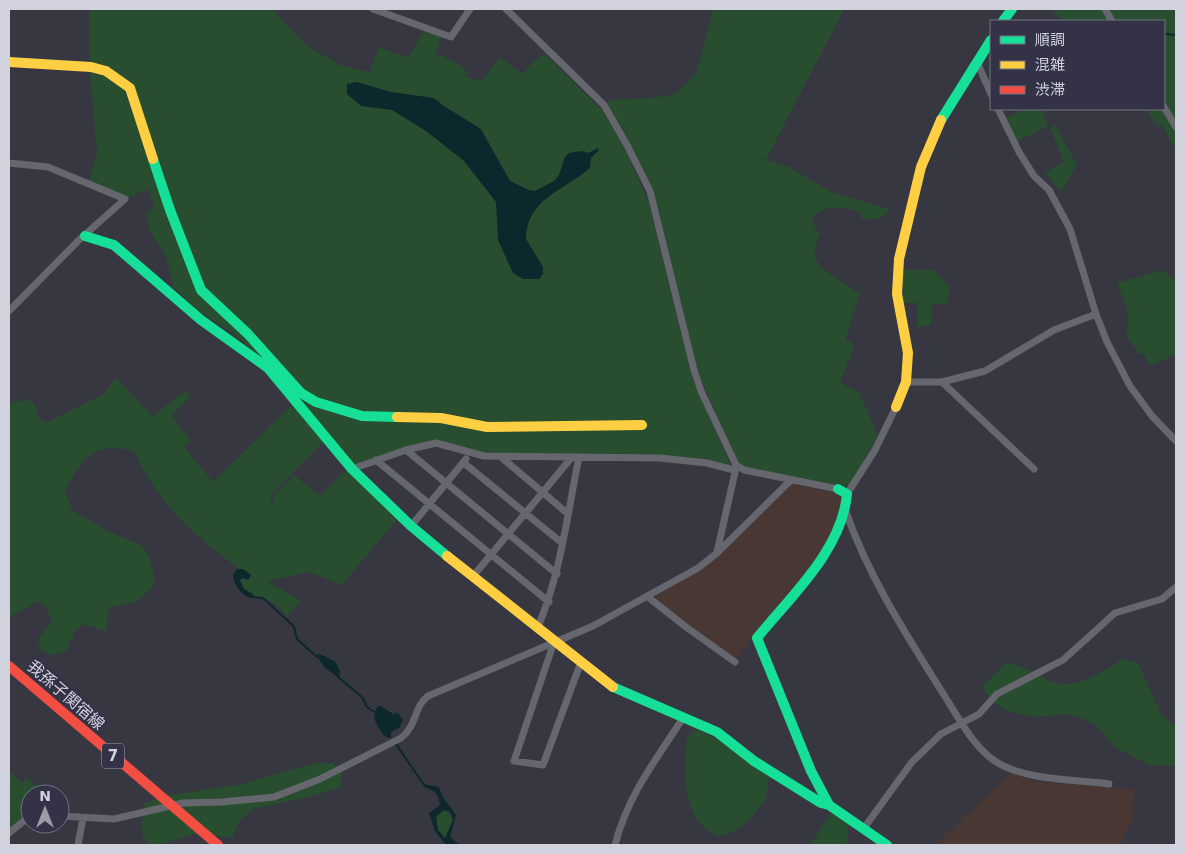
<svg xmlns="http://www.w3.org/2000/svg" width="1185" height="854" font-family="'DejaVu Sans','Noto Sans JP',sans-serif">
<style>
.education{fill:#483733}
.green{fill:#284e2f}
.water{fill:#0c282c;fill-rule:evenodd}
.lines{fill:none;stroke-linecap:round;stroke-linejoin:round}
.stream{stroke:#0c282c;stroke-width:2}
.street{stroke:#66666f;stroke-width:7}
.fast{stroke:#16e098;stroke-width:10}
.slow{stroke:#ffcf43;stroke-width:10}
.jam{stroke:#f24e42;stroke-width:10}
.labels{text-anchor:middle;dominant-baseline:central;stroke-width:5;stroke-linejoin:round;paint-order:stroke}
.shield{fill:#333247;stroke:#a2a2b1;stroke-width:1}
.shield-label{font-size:15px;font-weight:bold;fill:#d2d2df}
.street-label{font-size:16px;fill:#d2d2df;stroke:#333247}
</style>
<rect width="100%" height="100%" fill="#373742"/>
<path class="education" d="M790,483L834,493L842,498L844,503L827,545L735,660L652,599L695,572Z
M1011,772L1033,781L1134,789L1133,821L1119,845H935Z"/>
<path class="green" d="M89,9H272L307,46L340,65L369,72L379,47L408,58L425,30L441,36L436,53L460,65L468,73L466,77L482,81L500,57L523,74L534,61L545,54L603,111L628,155L649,203L693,381L731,466L665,455L485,454L436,442L357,465L352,463L248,346L234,334L204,315L173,287L166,257L149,229L146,212L155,208L148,189L128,198L89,183L97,152L90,72Z
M713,9H844L766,160L789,167L831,192L889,209L882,218L862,220L860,212C845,206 815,204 812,222L819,233L814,256L822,269L860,294L845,340L855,344L840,383L859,392L878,436L850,484L845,486L751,470L737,462L697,370L654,194L607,103L611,100L653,98L676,94L697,72Z
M1051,9H1103L1110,21H1063Z
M1107,9H1176V123L1164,103V21H1115Z
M1025,109H1042L1048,126L1017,141L1006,118Z
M1146,109H1163L1176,131V151L1162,125L1158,127Z
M1055,125L1077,165L1061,192L1045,173L1064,162L1050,128Z
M901,270H934L950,287L947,304H932L931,325L917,327L918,303H903Z
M1162,270L1176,281V354L1150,366L1144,353L1140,355L1127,336L1128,312L1117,283Z
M116,378L153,416L185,391L191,397L171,415L191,441L184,447L213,482L293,404L324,441L271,494V505L274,504L273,496L294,475L320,496L347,469L398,518L342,585L309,572L267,581L301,601L287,617C283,612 278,605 272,602C262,597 244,596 240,580L243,578L247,580L251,576C203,545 157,504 134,451C94,440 80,459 65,493L73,511L108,531L142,546L150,559L155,580C143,603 132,604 109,607L106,632L84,624L75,631L66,651L53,655L42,652L38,640L52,620L44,603L37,602L9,617V404L28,399L34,403L39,417L45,423L105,393Z
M1123,659L1138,663L1161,715L1176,726V766L1149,765L1116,748L1097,726L1084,719L1066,714L1036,717L1009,712L993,702L982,687L1007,662C1023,666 1035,674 1050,681C1075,691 1102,672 1123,659Z
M696,729L721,741L769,777C768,784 768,794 764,801C753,818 737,834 717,836C712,832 705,829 701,824C681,800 685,766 687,737Z
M316,763H332L342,772L341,787L314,796L253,809L240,820L232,838L195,834L159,845H149L142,835L143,804L165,796L242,784Z
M9,771L22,783L26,778L48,794H30V815L9,832Z
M445,809L453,820L445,838L438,830L436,817L438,813Z
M833,810L849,822L847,845H810Z"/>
<path class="water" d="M357,82L391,92L434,98L444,106L481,129L510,181L529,190L535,191L554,181L559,175L565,157L569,153L582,151L588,153L598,148L599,150L591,158L590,168C565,190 526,199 526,239L543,267V274L539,279H523L513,273L498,240L496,202L464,161L426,131L392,110L361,106L347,94V84Z
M237,569H243L251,575L248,580L243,578L240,580L244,589L253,594L252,598C242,597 232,583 233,574Z
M319,654L335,661L340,671L339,678L325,668L316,655Z
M381,706L393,714L398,713L403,720L399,728L391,732V738L384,736C377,725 371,720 377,707Z
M423,784L439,787L443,797L456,815L450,837L460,845H446L435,831L429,813L440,805C439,793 434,791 424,787ZM444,810L450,812L453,820L445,838L438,830L436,817Z"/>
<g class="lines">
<path class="stream" d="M1164,34L1176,35
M252,597L263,598L287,620L294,627L297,639L317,657
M338,677L362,697L367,707L376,713
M396,744L424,785"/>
<path class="street" d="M373,9L451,37L470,9
M506,9L604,105L628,147L650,191L694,370L701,391L736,465L744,470L838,489
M1105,9L1112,21
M977,62L991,94
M1164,107L1176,127
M998,109L1019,152L1034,176L1049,190L1070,229L1096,314L1107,342L1130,386L1152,416L1176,441
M9,163L48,167L125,199L79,240L9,311
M906,382H942L985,371L1054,330L1096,314
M942,382L1034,469
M406,450L557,574
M501,457L567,513
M376,460L549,602
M464,463L562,543
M352,469L406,450L436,443L484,456L660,458L707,463L734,470
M847,494L875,450L896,407
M846,512C869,578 907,636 944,695C959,718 974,749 998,763C1029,781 1074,779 1109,784
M411,526L466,459
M717,552L736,468
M474,575L572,457
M648,597L686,627L735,662
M537,629C561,574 567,515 579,457
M554,642L514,761L543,765L581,662
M60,816L114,819L183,803L222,802L274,797L320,779L401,738C418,724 413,708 428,696L593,626L698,568L717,553L791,480
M864,828L912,762L941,734L979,714L997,694L1063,660L1115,613L1162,599L1176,587
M9,833L30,816
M78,845L83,818
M615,845C628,795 655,761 683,718"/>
<path class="fast" d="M1003,21L1012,9
M941,120L991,40
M153,159L170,210L201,290L248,334L301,393L316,402L362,416L397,417
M85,236L114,245L201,320L268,368L352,469L411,526L447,556
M838,489L847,494C842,550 791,596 757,638L811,771L829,805L887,845
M613,687L717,732L754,761L821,803L829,805"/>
<path class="slow" d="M9,62L91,67L106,71L130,88L153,159
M896,407L906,382L908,353L897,294L899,259L921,167L941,120
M397,417L441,418L487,427L642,425
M447,556L613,687"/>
<path class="jam" d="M9,666L218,845"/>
</g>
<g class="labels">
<rect class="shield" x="102" y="743.5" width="22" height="25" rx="4"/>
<g class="shield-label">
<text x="113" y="756">7</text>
</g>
<g class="street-label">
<text transform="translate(66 695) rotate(41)">我孫子関宿線</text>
</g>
</g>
<rect width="1185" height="854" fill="none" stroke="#d2d2df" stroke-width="20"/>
<rect x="990" y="20" width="175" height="90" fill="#333247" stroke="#737284"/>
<rect x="1000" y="36" width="25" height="8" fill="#16e098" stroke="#737284"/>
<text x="1035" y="45" font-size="15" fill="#d2d2df">順調</text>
<rect x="1000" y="61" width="25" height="8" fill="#ffcf43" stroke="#737284"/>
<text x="1035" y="70" font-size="15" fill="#d2d2df">混雑</text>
<rect x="1000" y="86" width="25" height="8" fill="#f24e42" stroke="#737284"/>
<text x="1035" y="95" font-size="15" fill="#d2d2df">渋滞</text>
<g transform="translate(45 809)"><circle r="24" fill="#333247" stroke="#737284"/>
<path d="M0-4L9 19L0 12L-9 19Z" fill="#9c9ca8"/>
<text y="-8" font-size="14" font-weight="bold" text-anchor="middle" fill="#d2d2df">N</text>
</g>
</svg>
